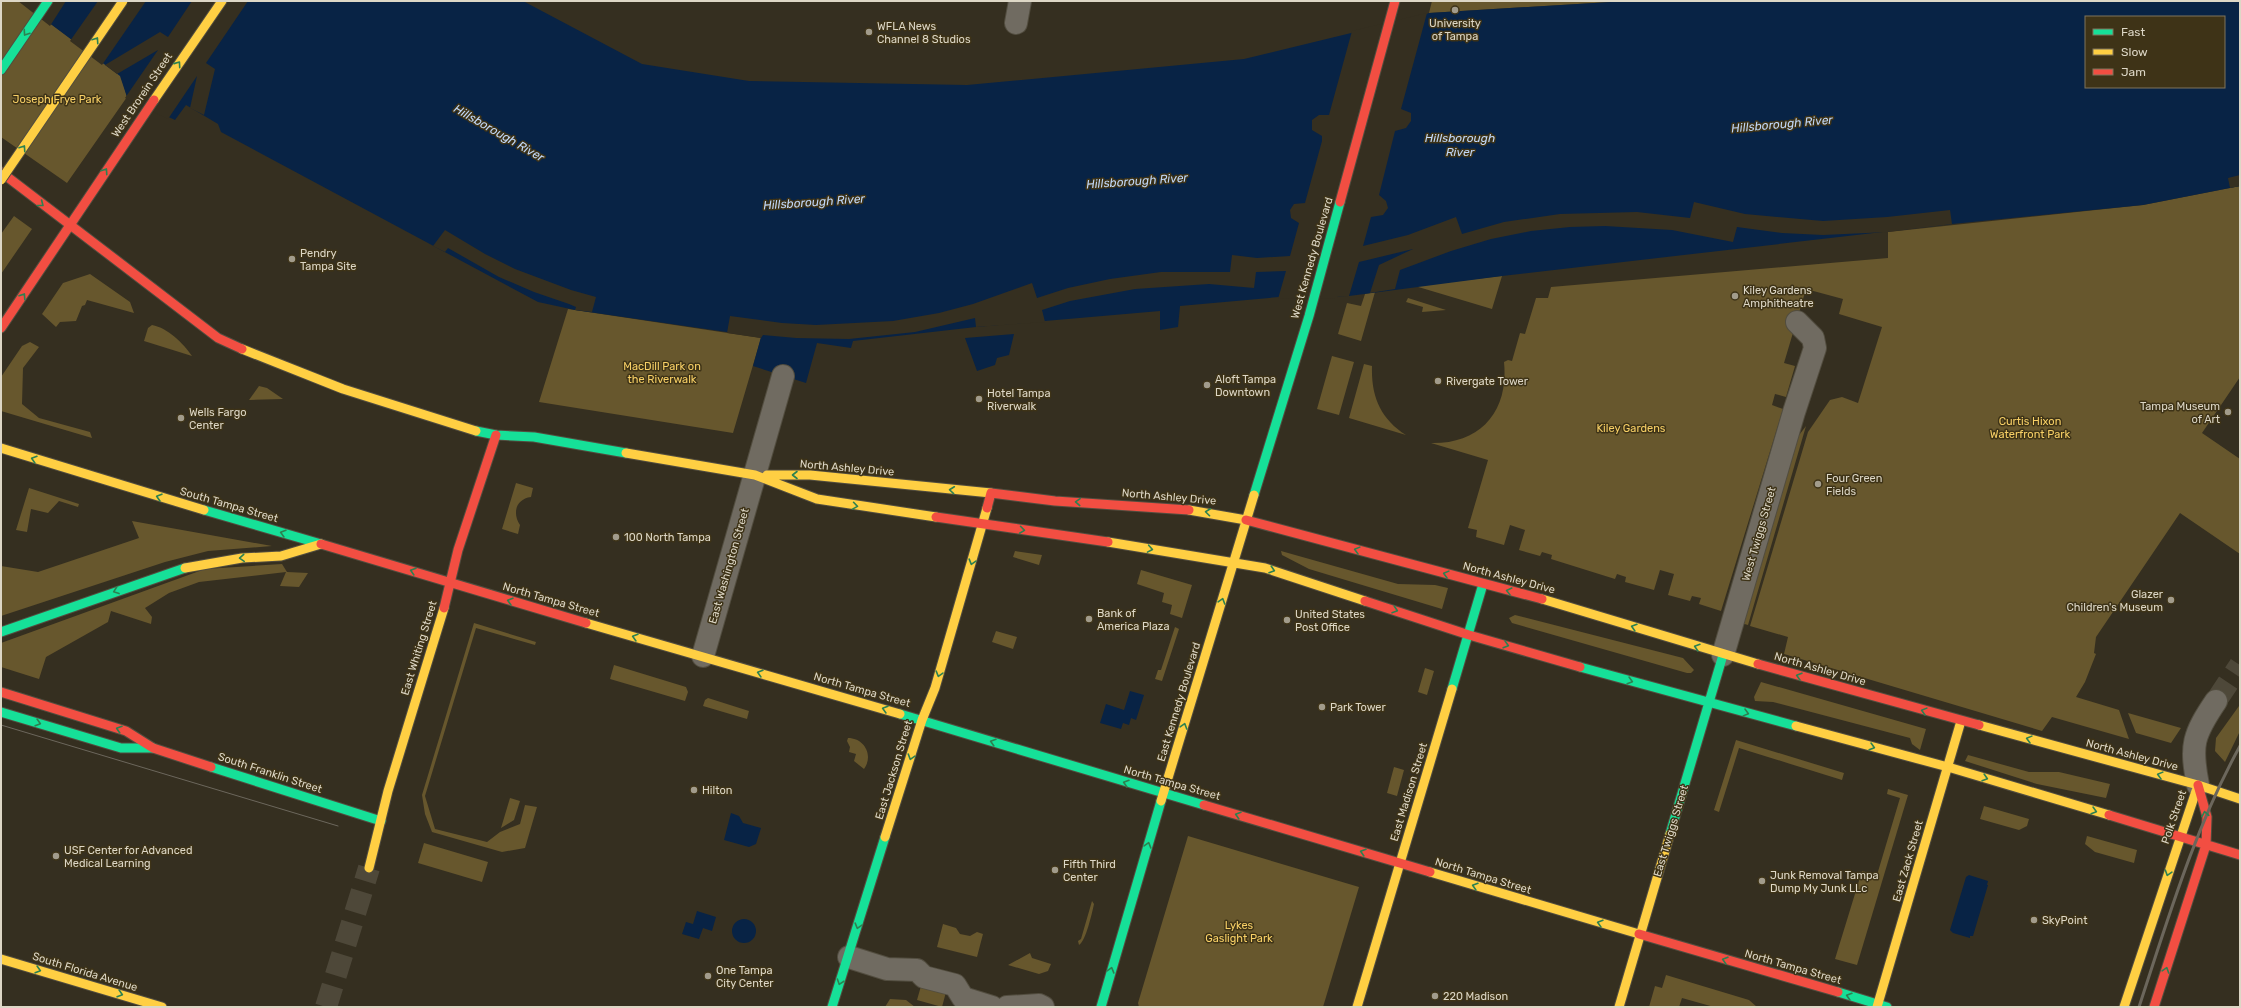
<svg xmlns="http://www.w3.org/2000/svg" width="2241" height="1008" font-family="Rubik,sans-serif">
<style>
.green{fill:#67572d}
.water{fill:#082345;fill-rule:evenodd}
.pier{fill:#352f20}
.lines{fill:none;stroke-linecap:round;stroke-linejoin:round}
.street-tunnel{stroke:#4e4839;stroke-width:22;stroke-dasharray:22 11;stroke-linecap:butt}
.secondary-tunnel{stroke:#4e4839;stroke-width:22;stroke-dasharray:22 11;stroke-linecap:butt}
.street-casing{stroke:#524d3f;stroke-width:24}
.fast-casing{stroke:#524d3f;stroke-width:11}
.slow-casing{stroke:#524d3f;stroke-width:11}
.jam-casing{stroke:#524d3f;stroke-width:11}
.street{stroke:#706b61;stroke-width:22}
.fast{stroke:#16e098;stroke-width:9}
.slow{stroke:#ffcf43;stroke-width:9}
.jam{stroke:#f24e42;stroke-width:9}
.tram{stroke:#6c675c;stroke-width:1}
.rail{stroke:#6c675c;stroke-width:3}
.slow-bridge-casing{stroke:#524d3f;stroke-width:11;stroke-linecap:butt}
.slow-bridge{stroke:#ffcf43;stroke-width:9}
.oneway{stroke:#2c8151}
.poi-dot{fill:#a29c8c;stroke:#3e3317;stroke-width:1.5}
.labels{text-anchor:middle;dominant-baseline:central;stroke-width:3;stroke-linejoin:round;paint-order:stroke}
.poi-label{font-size:11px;fill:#ddd7c6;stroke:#3e3317;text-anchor:start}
.street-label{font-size:11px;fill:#ddd7c6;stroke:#3e3317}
.park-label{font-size:11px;fill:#f8d066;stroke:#3e3317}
.water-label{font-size:12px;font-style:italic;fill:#c1d8f9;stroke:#3e3317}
</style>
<rect width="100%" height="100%" fill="#352f20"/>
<path class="green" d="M1,1H20L121,76L127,97L67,183L1,137Z
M1432,1H1627L1429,13Z
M2240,186V377L2202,433L2240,459V554L2180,513L2096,637L2094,653L2096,654L2085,682L2076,697L2119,710L2129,739L2052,717L2042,731L1784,654L1788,637L1750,626L1808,432L1830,400L1842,397L1858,403L1882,327L1839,314L1843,299L1806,289L1784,363L1795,366L1786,397L1775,394L1772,405L1783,409L1721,611L1699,604L1701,598L1692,596L1690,601L1668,595L1674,574L1660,570L1654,590L1625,582L1626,577L1617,574L1615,579L1551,559L1552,555L1542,552L1540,556L1519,550L1525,530L1510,525L1504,545L1476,537L1477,530L1468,528L1488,460L1431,443C1480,444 1509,412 1504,362L1508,360L1512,361L1520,333L1525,334L1536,298H1548L1551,287L1888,258V232L2143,205Z
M14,216L32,229L1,274V234Z
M90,274L130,302L134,313L87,300L85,305L82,306L76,321L60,322L56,327L42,314L63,283Z
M1502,276L1492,309L1415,286Z
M1375,292L1361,341L1338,334L1347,303L1361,306L1365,294Z
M1408,298L1446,310L1422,312L1423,307L1406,302Z
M568,309L761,338L733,433L539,402Z
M152,325C168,328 183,343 192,356L144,341L148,328Z
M30,342L39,347L23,368L22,404L39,418L90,432L92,438L1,411V377L22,346Z
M1332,356L1354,362L1339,415L1317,409Z
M1364,364L1372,366C1371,397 1381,419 1406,435L1349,418Z
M259,386L267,388L283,399L249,400Z
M1806,426L1748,625L1741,623L1793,443Z
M516,483L533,488L531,497C516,499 512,513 520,525L518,534L502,529Z
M29,488L79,504L78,507L59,501L48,513L31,509L27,532L16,530Z
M132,521L272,546L208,551L165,562L1,616V566L38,572L139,538Z
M1015,551L1042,555L1039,565L1013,557Z
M1281,551L1398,584L1435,585L1448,588L1442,609L1309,569L1282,555Z
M282,564L287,572L308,573L299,587L280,586L286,572L199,582L169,593L145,608L152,617L151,624L111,611L108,622L46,657L39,679L1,667V643L205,569Z
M1141,570L1192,585L1182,618L1170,614L1172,605L1162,602L1164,593L1137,584Z
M1515,615L1683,658L1694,670L1691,673H1687L1512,623L1509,618Z
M474,623L536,642L535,645L476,628L425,796L435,829L487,842L500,832L520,824L525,805L537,807L525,848L502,852L432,832L425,814L422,795Z
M1175,627L1179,629L1162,681L1155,679L1158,670H1161Z
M996,631L1017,637L1013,649L992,642Z
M614,665L686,687L688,692L685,701L610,679Z
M1425,668L1434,671L1427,695L1418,692Z
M1761,682L1926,729L1920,750L1912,744L1910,738L1773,702L1755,701L1754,697Z
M708,698L749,711L747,719L703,706L705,700Z
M2239,706L2240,731L2225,762L2215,751L2216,738Z
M2128,713L2181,728L2171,743L2136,733Z
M848,738C864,738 874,755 864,769L854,761L856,754L849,752L850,747L847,741Z
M1736,740L1844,773L1842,780L1739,748L1719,812L1714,810Z
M1968,755L2029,772H2059L2110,784L2106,798L2037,784L1965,761Z
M1394,767L1404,770L1397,796L1387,793Z
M1888,789L1908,795L1857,965L1835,959L1862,871L1877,875L1900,798L1887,794Z
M510,798L520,801L514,820L501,828Z
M1984,806L2029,819L2027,826L2019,830L1980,819Z
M1188,836L1359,887L1323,1007H1139L1138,1003Z
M2087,836L2137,850L2134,863L2095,852L2085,844Z
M424,843L488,862L482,882L418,863Z
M1092,901L1094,904C1092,913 1086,941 1079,945L1078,941L1081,939Z
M943,924L956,928L960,934L970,936L977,932L983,934L977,957L937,947Z
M1030,953L1032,958L1051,964L1048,971L1039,974L1008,965Z
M1666,975L1749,1000L1757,1007H1714L1682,998L1679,1007H1649L1655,986L1662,988Z
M921,986L946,992L942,1007L917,1000Z
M890,999L906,1000L915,1007H885Z"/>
<path class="water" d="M20,1H523L642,64L749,81L967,85L1244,59L1421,16L1429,13L1627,1H2240V186L2143,205L1952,224L1502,276L1349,296L1279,297L1180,306L1178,327L1160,330V311L976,327L853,341L851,348L817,343L806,383L753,366L761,337L575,310L538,302L221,132L218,124L186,105L175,120L127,97L120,76ZM2086,17H2224V87H2086Z
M1014,334L1009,355L997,358L995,365L977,371L965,338Z
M1130,691L1144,695L1136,720L1131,718L1129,725L1123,723L1121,729L1100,723L1106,704L1124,710Z
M731,813L739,816L743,823L761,828L756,844L749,847L724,840Z
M1969,875L1988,881L1987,885H1988L1973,936H1970V938L1953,933L1950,930L1966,877Z
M697,911L716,917L712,931L703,928L699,939L682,934L686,922L693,924Z
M732 931a12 12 0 1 1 24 0a12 12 0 1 1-24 0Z"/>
<path class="pier" d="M18,1H66L50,26Z
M98,1H146L102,65L70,41Z
M192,1H248L206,63L215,69L204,115L190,108L197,76L168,119L125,98L158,50L117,74L105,65L160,32L168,37Z
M1427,13L1401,109L1411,113V121L1406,128L1395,131L1379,195L1386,201L1388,208L1383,215L1371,217L1363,246L1408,235L1456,217L1462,234L1504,222L1560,214L1637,212L1690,218L1694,202L1745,214L1823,221L1887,217L1950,210L1952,224L1888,232L1823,235L1782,233L1737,227L1733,242L1672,230L1605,226L1570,227L1531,231L1491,239L1451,251L1400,270L1395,289L1370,293L1379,265L1413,249L1359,262L1349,296H1338L1337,298L1278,299L1286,271L1256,272L1254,288L1209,284L1135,289L1070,301L1042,310L1045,322L976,327L975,318L915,332L849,339L796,338L763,335L761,338L727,333L730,316L782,323L816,325L893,321L939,313L973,304L1032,283L1037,298L1068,288L1110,279L1161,272H1230L1232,255L1257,258L1290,256L1299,223L1291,218L1290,210L1294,204L1305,203L1322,141V136L1312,130V120L1319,115H1329L1352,31Z
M2240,175V186L2230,188L2228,178Z
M445,230L485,254L515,269L571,290L596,297L592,312L575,310L576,307L569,304L534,292L499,277L448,248L445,252L433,246Z"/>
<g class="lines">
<path class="street-tunnel" d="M2216,701L2240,665"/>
<path class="secondary-tunnel" d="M326,1007L369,868"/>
<defs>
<path id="street" d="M1016,23L1020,1
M1723,655L1794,412L1815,348L1813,338L1797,322
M703,656L783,376
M2198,785C2190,745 2193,735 2216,701
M849,957L887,969L917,970L924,977L955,985L963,998L992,1007
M1007,1007L1039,1005L1043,1007"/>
<path id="fast" d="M1,70L48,1
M476,431L496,435L534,437L626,453
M1254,495L1309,316L1340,202
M204,510L321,544
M1,632L185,568
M1580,667L1796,726
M1452,689L1483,584
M1,712L121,748H153
M900,714L1204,805
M211,767L381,821
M1670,834L1723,655
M1838,992L1887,1007
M832,1007L885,837
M1101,1007L1161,801"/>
<path id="slow" d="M154,100L222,1
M242,349L343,389L476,431
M1,448L204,510
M626,453L755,475L817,499L936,517
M767,475H810L991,493
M1189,510L1246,520
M1108,542L1265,568L1365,601
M185,568L242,558L281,556L321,544
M1542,599L1758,664
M586,623L900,714
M1979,725L2198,785L2240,799
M1796,726L1948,767L2109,815
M1161,801L1254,495
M885,837L922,720L935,688L987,508
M369,868L388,791L444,608
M1430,872L1639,934
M1,959L162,1007
M1357,1007L1452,689
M1619,1007L1670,834
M1877,1007L1961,721
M2124,1007L2198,785"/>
<path id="jam" d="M1,172L218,338L242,349
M1340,202L1395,1
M1,328L154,100
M987,508L991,493L1055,501L1189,510
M936,517L1108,542
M1246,520L1542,599
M321,544L586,623
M1365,601L1469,635L1580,667
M444,608L458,550L496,435
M1758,664L1979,725
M1,692L126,731L153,748L211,767
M1204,805L1430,872
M2109,815L2240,855
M1639,934L1838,992
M2154,1007L2206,845L2207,817L2198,785"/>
</defs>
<use href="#street" class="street-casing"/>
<use href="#fast" class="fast-casing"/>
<use href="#slow" class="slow-casing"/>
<use href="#jam" class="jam-casing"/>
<use href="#street" class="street"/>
<use href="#fast" class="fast"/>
<use href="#slow" class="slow"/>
<use href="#jam" class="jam"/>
<path class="tram" d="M1,725L338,826"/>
<path class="rail" d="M2139,1007C2168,919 2195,827 2240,746"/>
<defs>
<path id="slow-bridge" d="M1,180L123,1"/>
</defs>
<use href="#slow-bridge" class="slow-bridge-casing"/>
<use href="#slow-bridge" class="slow-bridge"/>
</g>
<defs><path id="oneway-chevron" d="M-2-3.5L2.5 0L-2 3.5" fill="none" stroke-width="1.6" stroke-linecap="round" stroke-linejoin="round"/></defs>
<g class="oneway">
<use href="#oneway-chevron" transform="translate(26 33) rotate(124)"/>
<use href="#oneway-chevron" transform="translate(96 40) rotate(-56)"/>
<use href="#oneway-chevron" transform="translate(178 64) rotate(-55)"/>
<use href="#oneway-chevron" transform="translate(23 148) rotate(-56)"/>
<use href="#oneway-chevron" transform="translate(105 171) rotate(-56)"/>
<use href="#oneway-chevron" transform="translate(41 204) rotate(38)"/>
<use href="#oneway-chevron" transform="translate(23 296) rotate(-57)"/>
<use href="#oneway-chevron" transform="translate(34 459) rotate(-163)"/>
<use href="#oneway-chevron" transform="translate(795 475) rotate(180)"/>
<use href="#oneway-chevron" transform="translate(952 490) rotate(-174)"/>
<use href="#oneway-chevron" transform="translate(159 497) rotate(-164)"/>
<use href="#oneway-chevron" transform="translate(1078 502) rotate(-177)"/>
<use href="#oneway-chevron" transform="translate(855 506) rotate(9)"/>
<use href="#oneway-chevron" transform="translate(1208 512) rotate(-173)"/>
<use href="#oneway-chevron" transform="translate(1022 530) rotate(8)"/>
<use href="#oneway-chevron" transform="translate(283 533) rotate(-164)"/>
<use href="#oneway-chevron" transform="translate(1150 549) rotate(10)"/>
<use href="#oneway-chevron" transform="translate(1357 550) rotate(-165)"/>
<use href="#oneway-chevron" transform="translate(242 558) rotate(176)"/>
<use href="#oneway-chevron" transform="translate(972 562) rotate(106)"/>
<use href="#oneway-chevron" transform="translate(1272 570) rotate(18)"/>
<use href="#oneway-chevron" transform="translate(413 571) rotate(-163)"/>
<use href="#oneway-chevron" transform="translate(1446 574) rotate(-165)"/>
<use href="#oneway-chevron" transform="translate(116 591) rotate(160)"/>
<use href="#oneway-chevron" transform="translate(1509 591) rotate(-166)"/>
<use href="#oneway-chevron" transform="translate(510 601) rotate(-164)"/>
<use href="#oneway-chevron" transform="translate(1222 601) rotate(-73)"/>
<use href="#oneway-chevron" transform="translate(1395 610) rotate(18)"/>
<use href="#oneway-chevron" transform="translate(1634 627) rotate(-163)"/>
<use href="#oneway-chevron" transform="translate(635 637) rotate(-164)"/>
<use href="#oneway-chevron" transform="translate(1506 645) rotate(16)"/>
<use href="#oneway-chevron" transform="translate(1697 647) rotate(-163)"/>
<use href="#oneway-chevron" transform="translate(760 673) rotate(-164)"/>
<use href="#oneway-chevron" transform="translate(939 674) rotate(106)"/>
<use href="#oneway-chevron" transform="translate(1799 676) rotate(-164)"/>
<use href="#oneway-chevron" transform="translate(1630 681) rotate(16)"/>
<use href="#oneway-chevron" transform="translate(885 709) rotate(-164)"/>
<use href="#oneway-chevron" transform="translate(1924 711) rotate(-165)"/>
<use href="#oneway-chevron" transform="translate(1746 713) rotate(15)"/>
<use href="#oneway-chevron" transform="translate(38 723) rotate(16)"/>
<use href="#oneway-chevron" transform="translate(1184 726) rotate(-73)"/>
<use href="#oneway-chevron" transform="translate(119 729) rotate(-162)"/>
<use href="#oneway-chevron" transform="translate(2029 739) rotate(-165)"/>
<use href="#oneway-chevron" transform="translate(993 742) rotate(-163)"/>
<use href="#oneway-chevron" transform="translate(1872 747) rotate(16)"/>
<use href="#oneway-chevron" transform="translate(911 757) rotate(107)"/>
<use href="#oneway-chevron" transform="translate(2160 775) rotate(-165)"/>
<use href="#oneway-chevron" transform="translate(1985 778) rotate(17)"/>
<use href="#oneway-chevron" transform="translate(1126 783) rotate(-163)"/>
<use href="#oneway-chevron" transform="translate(2094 811) rotate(16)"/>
<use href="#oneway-chevron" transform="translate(2205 814) rotate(-101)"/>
<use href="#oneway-chevron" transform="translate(1238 815) rotate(-163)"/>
<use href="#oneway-chevron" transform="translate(1148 845) rotate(-74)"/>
<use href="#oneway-chevron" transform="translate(1363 852) rotate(-163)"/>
<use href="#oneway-chevron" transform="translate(2168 873) rotate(108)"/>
<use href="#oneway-chevron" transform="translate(1475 886) rotate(-163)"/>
<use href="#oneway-chevron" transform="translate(1600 923) rotate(-164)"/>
<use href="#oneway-chevron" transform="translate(858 926) rotate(106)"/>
<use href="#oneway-chevron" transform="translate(1725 960) rotate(-164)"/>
<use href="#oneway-chevron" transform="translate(38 970) rotate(16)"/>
<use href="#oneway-chevron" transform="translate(1111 970) rotate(-74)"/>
<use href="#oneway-chevron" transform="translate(2166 970) rotate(-72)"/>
<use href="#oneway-chevron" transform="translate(840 982) rotate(109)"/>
<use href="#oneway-chevron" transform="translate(120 994) rotate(17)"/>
<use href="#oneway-chevron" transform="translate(1849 996) rotate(-163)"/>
</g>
<g class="poi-dot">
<circle cx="1455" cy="10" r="4"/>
<circle cx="869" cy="32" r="4"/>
<circle cx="292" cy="259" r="4"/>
<circle cx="1735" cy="296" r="4"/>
<circle cx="1438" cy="381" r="4"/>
<circle cx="1207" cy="385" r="4"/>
<circle cx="979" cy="399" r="4"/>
<circle cx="2228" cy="412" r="4"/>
<circle cx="181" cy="418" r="4"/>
<circle cx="1818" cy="484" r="4"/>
<circle cx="616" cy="537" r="4"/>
<circle cx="2171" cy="600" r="4"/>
<circle cx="1089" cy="619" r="4"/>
<circle cx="1287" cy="620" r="4"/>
<circle cx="1322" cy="707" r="4"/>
<circle cx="694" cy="790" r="4"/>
<circle cx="56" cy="856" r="4"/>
<circle cx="1055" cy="870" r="4"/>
<circle cx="1762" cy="881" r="4"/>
<circle cx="2034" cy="920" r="4"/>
<circle cx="708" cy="976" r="4"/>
<circle cx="1435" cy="996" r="4"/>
</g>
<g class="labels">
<g class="poi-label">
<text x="1455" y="23" text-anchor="middle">University<tspan x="1455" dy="13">of Tampa</tspan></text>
<text x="877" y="26">WFLA News<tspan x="877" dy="13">Channel 8 Studios</tspan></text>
<text x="300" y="253">Pendry<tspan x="300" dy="13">Tampa Site</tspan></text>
<text x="1743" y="290">Kiley Gardens<tspan x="1743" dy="13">Amphitheatre</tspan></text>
<text x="1215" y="379">Aloft Tampa<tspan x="1215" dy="13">Downtown</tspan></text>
<text x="1446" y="381">Rivergate Tower</text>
<text x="987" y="393">Hotel Tampa<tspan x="987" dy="13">Riverwalk</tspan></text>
<text x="2220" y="406" text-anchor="end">Tampa Museum<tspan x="2220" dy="13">of Art</tspan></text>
<text x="189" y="412">Wells Fargo<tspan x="189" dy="13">Center</tspan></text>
<text x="1826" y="478">Four Green<tspan x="1826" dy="13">Fields</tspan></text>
<text x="624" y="537">100 North Tampa</text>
<text x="2163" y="594" text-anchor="end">Glazer<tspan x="2163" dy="13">Children's Museum</tspan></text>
<text x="1097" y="613">Bank of<tspan x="1097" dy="13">America Plaza</tspan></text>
<text x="1295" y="614">United States<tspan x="1295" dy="13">Post Office</tspan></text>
<text x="1330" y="707">Park Tower</text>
<text x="702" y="790">Hilton</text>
<text x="64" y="850">USF Center for Advanced<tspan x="64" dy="13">Medical Learning</tspan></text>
<text x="1063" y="864">Fifth Third<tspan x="1063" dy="13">Center</tspan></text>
<text x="1770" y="875">Junk Removal Tampa<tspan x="1770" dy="13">Dump My Junk LLc</tspan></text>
<text x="2042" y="920">SkyPoint</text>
<text x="716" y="970">One Tampa<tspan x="716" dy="13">City Center</tspan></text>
<text x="1443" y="996">220 Madison</text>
</g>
<g class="street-label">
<text transform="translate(142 95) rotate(-56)">West Brorein Street</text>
<text transform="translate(1312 258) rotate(-74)">West Kennedy Boulevard</text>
<text transform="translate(847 468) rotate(5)">North Ashley Drive</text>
<text transform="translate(1169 497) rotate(5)">North Ashley Drive</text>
<text transform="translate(229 505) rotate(16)">South Tampa Street</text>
<text transform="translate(1759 534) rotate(-74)">West Twiggs Street</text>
<text transform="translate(729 566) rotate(-74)">East Washington Street</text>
<text transform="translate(1509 578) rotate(15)">North Ashley Drive</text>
<text transform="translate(551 600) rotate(16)">North Tampa Street</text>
<text transform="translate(419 648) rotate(-73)">East Whiting Street</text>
<text transform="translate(1820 669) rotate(16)">North Ashley Drive</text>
<text transform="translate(862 690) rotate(16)">North Tampa Street</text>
<text transform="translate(1179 702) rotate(-73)">East Kennedy Boulevard</text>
<text transform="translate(2132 755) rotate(15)">North Ashley Drive</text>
<text transform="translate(894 770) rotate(-73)">East Jackson Street</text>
<text transform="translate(270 773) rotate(18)">South Franklin Street</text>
<text transform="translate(1172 783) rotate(16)">North Tampa Street</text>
<text transform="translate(1409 792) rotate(-73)">East Madison Street</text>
<text transform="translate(2174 817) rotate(-71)">Polk Street</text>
<text transform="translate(1671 831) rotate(-73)">East Twiggs Street</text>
<text transform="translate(1908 861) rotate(-74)">East Zack Street</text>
<text transform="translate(1483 876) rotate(17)">North Tampa Street</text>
<text transform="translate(1793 967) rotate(16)">North Tampa Street</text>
<text transform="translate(85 972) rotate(17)">South Florida Avenue</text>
</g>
<g class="park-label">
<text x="57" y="99">Joseph Frye Park</text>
<text x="662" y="366">MacDill Park on<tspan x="662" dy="13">the Riverwalk</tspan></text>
<text x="2030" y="421">Curtis Hixon<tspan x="2030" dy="13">Waterfront Park</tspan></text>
<text x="1631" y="428">Kiley Gardens</text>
<text x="1239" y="925">Lykes<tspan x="1239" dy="13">Gaslight Park</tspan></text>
</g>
<g class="water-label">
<text transform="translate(1782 124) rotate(-5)">Hillsborough River</text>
<text transform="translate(499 133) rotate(30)">Hillsborough River</text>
<text x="1460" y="138">Hillsborough<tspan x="1460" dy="14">River</tspan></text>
<text transform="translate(1137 181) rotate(-4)">Hillsborough River</text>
<text transform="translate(814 202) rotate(-4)">Hillsborough River</text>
</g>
</g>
<rect width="2241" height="1008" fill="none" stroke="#ddd7c6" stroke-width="4"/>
<rect x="2085" y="16" width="140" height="72" fill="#3e3317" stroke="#7e755d"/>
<rect x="2093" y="29" width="20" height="6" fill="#16e098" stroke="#7e755d"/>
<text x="2121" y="36" font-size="12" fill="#ddd7c6">Fast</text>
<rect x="2093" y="49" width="20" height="6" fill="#ffcf43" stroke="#7e755d"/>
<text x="2121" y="56" font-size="12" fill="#ddd7c6">Slow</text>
<rect x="2093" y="69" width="20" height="6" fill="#f24e42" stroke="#7e755d"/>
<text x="2121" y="76" font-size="12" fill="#ddd7c6">Jam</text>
</svg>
